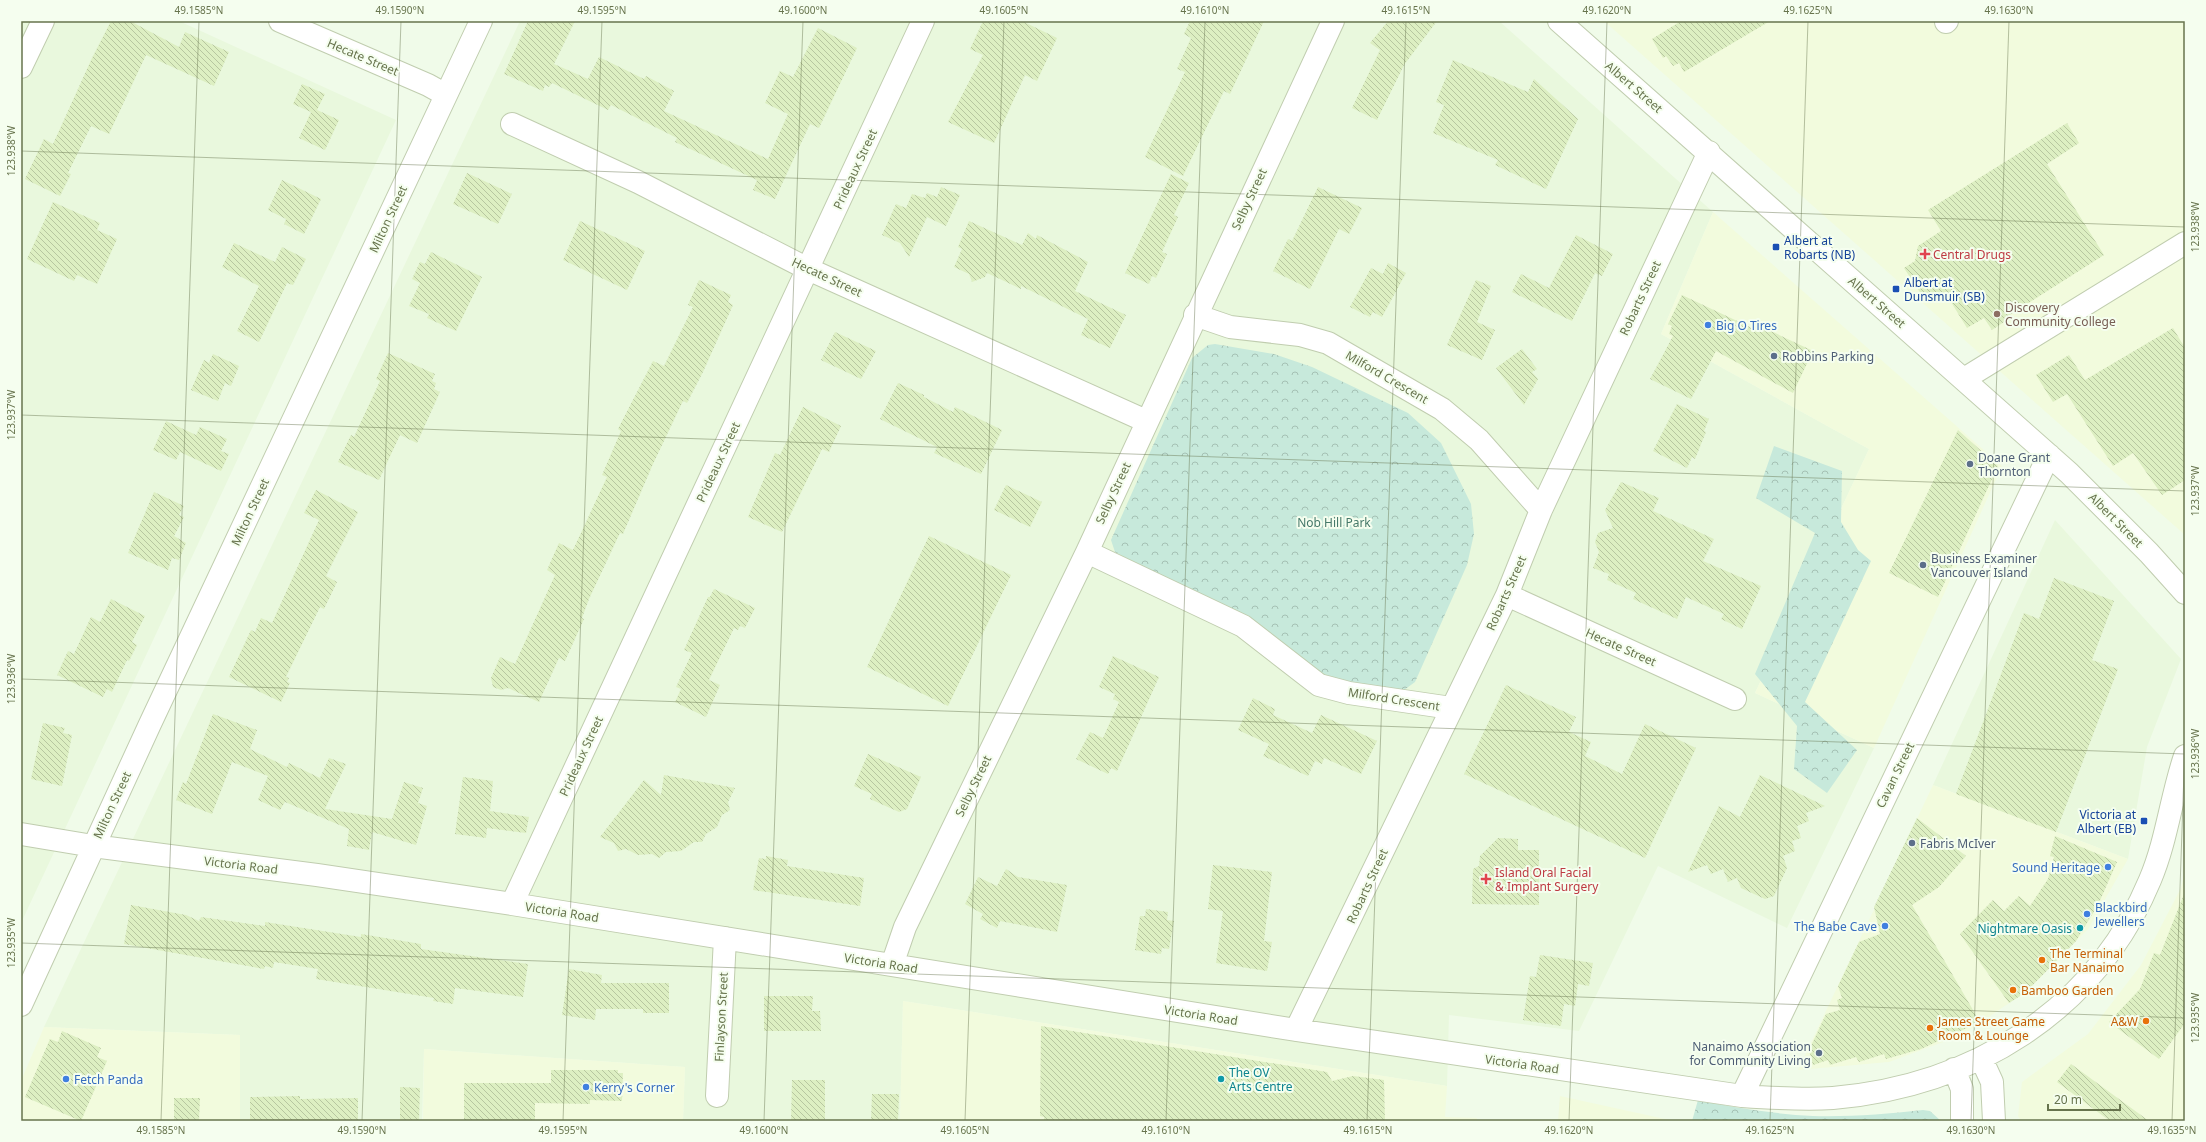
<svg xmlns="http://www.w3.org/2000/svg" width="2206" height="1142" font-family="'Noto Sans',sans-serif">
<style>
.residential{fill:#e9f8dd}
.commercial{fill:#f2fbdd}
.forest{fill:url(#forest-crowns)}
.building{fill:url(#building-back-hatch)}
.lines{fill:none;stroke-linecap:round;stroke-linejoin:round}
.minor-casing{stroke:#c0cdaf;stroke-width:24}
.minor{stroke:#fff;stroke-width:22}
.ticks{fill:none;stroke:#67744d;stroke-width:1;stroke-opacity:0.45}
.transit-dot{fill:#1a4fb4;stroke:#f5feef;stroke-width:1.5}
.health-dot{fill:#e0444e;stroke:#f5feef;stroke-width:1.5}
.education-dot{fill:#8d6e63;stroke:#f5feef;stroke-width:1.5}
.shop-dot{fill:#3f7fe0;stroke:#f5feef;stroke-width:1.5}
.service-dot{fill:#5c6f8a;stroke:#f5feef;stroke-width:1.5}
.culture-dot{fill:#0f9aa8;stroke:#f5feef;stroke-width:1.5}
.food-dot{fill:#e8710a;stroke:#f5feef;stroke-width:1.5}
.labels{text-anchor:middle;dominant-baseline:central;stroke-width:4;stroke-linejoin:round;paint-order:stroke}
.street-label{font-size:12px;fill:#67744d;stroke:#f5feef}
.transit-label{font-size:12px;fill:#164399;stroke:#f5feef;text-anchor:start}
.health-label{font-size:12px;fill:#be3a42;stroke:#f5feef;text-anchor:start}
.education-label{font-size:12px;fill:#785e54;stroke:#f5feef;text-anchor:start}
.shop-label{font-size:12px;fill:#366cbe;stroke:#f5feef;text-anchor:start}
.service-label{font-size:12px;fill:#4e5e75;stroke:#f5feef;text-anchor:start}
.park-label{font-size:12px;fill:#46796a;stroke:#f5feef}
.culture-label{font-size:12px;fill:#0d838f;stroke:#f5feef;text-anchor:end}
.food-label{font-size:12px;fill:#c56008;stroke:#f5feef;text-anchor:start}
.neatline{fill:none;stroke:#67744d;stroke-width:1.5}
.ticks-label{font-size:10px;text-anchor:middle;fill:#67744d}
</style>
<defs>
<pattern id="forest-crowns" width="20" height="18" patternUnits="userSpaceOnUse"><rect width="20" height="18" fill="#c7e9db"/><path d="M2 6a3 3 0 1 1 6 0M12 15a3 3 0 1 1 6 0" fill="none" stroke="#a5c1b4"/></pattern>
<pattern id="building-back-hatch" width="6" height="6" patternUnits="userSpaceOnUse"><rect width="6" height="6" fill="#ddefc2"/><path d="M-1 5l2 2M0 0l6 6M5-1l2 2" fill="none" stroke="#b7c6a0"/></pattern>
</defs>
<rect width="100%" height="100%" fill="#f0fbe9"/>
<path class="residential" d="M21,21H179L396,120L21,923Z
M520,21H1499L1713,212L1661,334L1869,449L1755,693L1874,748L1787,928L1658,866L1579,1031L1449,1015L1447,1086L903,1001L900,1121H683L685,1067L424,1049L422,1121H240V1035L44,1027Z
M2055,520L2181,659L2147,747L2128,859L1933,785Z"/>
<path class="commercial" d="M1604,21H2185V535Z
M1713,212L2002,466L1874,748L1755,693L1869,449L1661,334Z
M1933,785L2128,859L2088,929L2027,991L1962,1035L1889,1062L1798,1070Z
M2185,872V1118L2178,1121H2152L2140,1118L2138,1121H2021L2018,1116L2022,1082L2088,1034L2141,965L2181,888Z
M903,1001L1447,1086L1445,1117L1477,1118L1476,1121H900Z
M44,1027L240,1035V1121H21V1081Z
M424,1049L685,1067L683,1121H423Z
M1560,1096L1674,1121H1558Z"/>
<path class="forest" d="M1215,344L1274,354L1312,367L1408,413L1441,443L1471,504L1474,534L1467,565L1415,682L1400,693L1327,680L1254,626L1115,552L1111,540L1192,358L1208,345Z
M1774,446L1842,471L1841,522L1858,550L1871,561L1805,702L1857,750L1827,793L1794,769L1797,726L1755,674L1815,533L1756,498Z
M1698,1100C1736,1108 1774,1114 1813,1116C1850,1117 1886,1114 1923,1110L1930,1111L1941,1121H1692Z"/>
<path class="building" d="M111,21H130L179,47L185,32L229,52L214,86L146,55L109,134L91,126L68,173L71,174L60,196L25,179L44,139L53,144L92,58Z
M528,21H575L554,64L588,79L599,57L644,79L646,76L674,91L664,111L768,159L788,114L765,103L780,71L793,77L818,28L857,48L819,128L810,124L775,199L753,190L757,180L675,142L677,138L611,105L608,110L552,83L549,87L545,85L543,91L504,74Z
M983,21H1022L1057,38L1037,81L1025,75L994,143L948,122L983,55L970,49Z
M1190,21H1264L1230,94L1224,91L1183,176L1145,157L1185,72L1177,69L1191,38L1184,34Z
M1388,21H1437L1404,65L1377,120L1352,108L1380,50L1370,43Z
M1681,21H1770L1684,72L1679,63L1673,66L1666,56L1663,58L1652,39Z
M1453,60L1528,92L1534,79L1578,119L1546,189L1495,165L1498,160L1433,133L1444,105L1436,102Z
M302,84L325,94L317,110L339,120L325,150L299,138L311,112L293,104Z
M2067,123L2079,143L2047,164L2104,255L2008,316L2010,318L1992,330L1984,318L1967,328L1951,302L1930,297L1925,300L1904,268L1915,261L1918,246L1941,231L1928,210Z
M467,173L512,194L498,224L453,204Z
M1171,174L1189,183L1174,215L1178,217L1162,252L1167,254L1156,278L1152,276L1149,284L1125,273Z
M282,180L321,199L304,234L284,224L286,219L268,210Z
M941,187L960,195L946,226L927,217L909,257L900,243L882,235L896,204L906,208L912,194L925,198L927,193L937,197Z
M1318,187L1362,208L1349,234L1339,229L1310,289L1273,271L1288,239L1292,241Z
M53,202L100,223L97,230L117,239L97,284L77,275L74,281L27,259Z
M580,221L645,251L627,290L563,260Z
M969,221L1022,245L1028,233L1036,239L1037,235L1088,262L1075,291L1126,315L1110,348L1081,335L1088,319L1021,286V289L987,273L985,277L972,282L969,274L954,267L962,249L958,247Z
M1576,235L1613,254L1602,276L1595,273L1572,321L1512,292L1521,274L1549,288Z
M234,243L275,262L282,247L306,259L293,285L287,283L259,342L237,331L259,286L222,267Z
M431,252L482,277L456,331L427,318L429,314L409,306L420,283L412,279L420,262L425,264Z
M1388,263L1406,273L1382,317L1373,312L1370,317L1350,307L1371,268L1383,274Z
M699,280L731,295L728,302L733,305L703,372L687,403L683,401L653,464L623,534L620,533L589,599L582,618L584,619L565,661L559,658L539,702L508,688L501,690L493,687L491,678L500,657L515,664L555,575L547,570L559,543L573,550L607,477L602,475L621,431L618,429L653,361L664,366L693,307L688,305Z
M1476,280L1491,286L1477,322L1495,330L1482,360L1447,345Z
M1682,295L1752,328L1754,323L1813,351L1793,393L1716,351L1691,399L1650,379L1673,336L1669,334L1672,326L1668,324Z
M2173,328L2185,348V480L2162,495L2133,453L2113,466L2067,394L2053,402L2036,375L2069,355L2085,380Z
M835,332L876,351L861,379L821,360Z
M1522,349L1537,369L1532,372L1538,379L1524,405L1496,368Z
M388,353L435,374L432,381L436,383L434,389L440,392L417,443L400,435L379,480L338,462L351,435L354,437L380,381L376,379Z
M213,354L239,366L231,386L225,383L218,401L191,390L204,360L209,363Z
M898,383L924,395V397L953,412L955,407L1002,430L981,474L934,453L937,447L880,419Z
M1677,404L1709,419L1704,431L1706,432L1695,459L1692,457L1687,468L1653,451Z
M803,407L841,426L829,452L822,449L782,532L748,517L775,453L780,455Z
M166,421L196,435L200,427L227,439L221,451L229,454L221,471L180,452L176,460L153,450Z
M1958,430L1998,466L1938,597L1889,573Z
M1621,482L1659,498L1653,511L1714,539L1703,561L1761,586L1742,629L1721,619L1724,614L1686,597L1677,619L1633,599L1636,593L1607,580L1609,574L1593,568L1599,552L1595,542L1598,533L1613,528L1605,510Z
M1006,485L1042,502L1030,527L994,510Z
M316,490L358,512L326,576L337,582L324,609L320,607L286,677L289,678L287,682L290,683L281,702L229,677L251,630L255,632L261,618L272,623L319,520L304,513Z
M154,492L184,506L179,515L184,517L174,536L186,543L179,560L172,558L168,570L128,553Z
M929,536L1011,575L948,706L867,667Z
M2054,578L2114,601L2092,660L2118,669L2056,832L1956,794L2024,613L2039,619Z
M714,589L755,608L745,628L740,626L738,630L734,628L709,680L720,685L706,717L675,702L681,689L676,687L692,653L684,650L708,597H710Z
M111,599L145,616L132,642L137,645L129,661L127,660L112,692L107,689L103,697L57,675L68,651L74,654L91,617L100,622Z
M1113,656L1159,677L1117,771L1111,768L1108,774L1076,759L1090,732L1103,738L1119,702L1113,699L1115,694L1099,687Z
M1506,685L1576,717L1569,732L1591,742L1585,756L1622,774L1645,724L1696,748L1645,858L1464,774Z
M1253,698L1275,709L1273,715L1312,733L1321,715L1377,741L1361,774L1324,758L1322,764L1315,761L1308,776L1263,756L1269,744L1238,730Z
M213,714L257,730L250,749L287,767L289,763L320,778L329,758L346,764L325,809L392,819L404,782L423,788L418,803L427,806L416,845L372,832L369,850L347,846L349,829L285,802L280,810L258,800L268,776L232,762L212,814L176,800L183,782L186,784Z
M43,723L65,728L63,733L72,735L62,786L31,779Z
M868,754L921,777L907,809L899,812L870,799L872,794L854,786Z
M664,775L735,788L728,802L730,810L722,815L717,827L706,834L702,842H694L681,851L666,852L659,858L652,854L638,855L626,849L618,851L614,843L600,837L644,780L661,795Z
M1760,775L1825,806L1806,813L1809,821L1797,826L1801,838L1792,841L1795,851L1783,856L1787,868L1774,896L1765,899L1741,888L1737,878L1728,882L1723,869L1711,874L1707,865L1688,872L1719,806L1740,817Z
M463,777L493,781L490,811L529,817L526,833L487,828L486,838L455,834Z
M1917,818L1966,856L1939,887L1912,905L1980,1022L1921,1049L1886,1059L1884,1054L1859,1062L1856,1057L1830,1065L1828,1060L1813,1065L1809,1050L1826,1014L1840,1010L1837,1000L1842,998L1838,986L1859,942L1880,934L1874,907Z
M2055,836L2117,862L2098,905L2076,941L2025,993L2009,1003L1960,934L1993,900L2004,911L2019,896L2030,906L2048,879L2054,857L2050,856Z
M1498,838L1518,839V850H1539V905L1472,904L1473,869L1479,866L1480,856Z
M766,856L788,860L787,866L864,878L860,906L753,890L759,858L766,859Z
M1213,865L1272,872L1264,941L1272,942L1267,971L1216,963L1223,911L1208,909Z
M1006,869L1018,877L1067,885L1057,932L1000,921L997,928L980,919L983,914L965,904L978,877L997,886Z
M2184,894L2185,1023L2159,1059L2109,1022L2140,989L2154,953L2160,955Z
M131,905L186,915L199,921L201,917L265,926V922L361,937V934L421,944V949L528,964L523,997L455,988L453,1004L433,1001L434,998L316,979L318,969L274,962L273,968L265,966L264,969L124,944Z
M1146,909L1168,912L1167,920L1174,921L1169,949L1162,948L1161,954L1135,950L1140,916H1145Z
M1540,955L1593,963L1589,986L1578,984L1575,1006L1564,1004L1561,1026L1523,1020L1530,976L1536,977Z
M569,969L602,975L601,983H669V1013H643V1009H596L595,1020L562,1015Z
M764,996H813L812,1011H820L821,1031H764Z
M1041,1026L1327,1072L1332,1081L1353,1076L1384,1080L1385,1121L1044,1120V1117L1040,1116Z
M62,1031L101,1048L97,1057L107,1061L81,1121L25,1097L50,1039L58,1042Z
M2071,1064L2149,1121H2110L2057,1082Z
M551,1070H618V1073H623L622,1101L590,1100V1104L535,1103V1121H464V1083H551Z
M792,1080H825V1121H791Z
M400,1087L420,1088L419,1121H400Z
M872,1094H899L898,1121H871Z
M300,1096V1099L358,1098V1121H250V1097Z
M174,1098H200L199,1121H174Z"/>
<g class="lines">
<defs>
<path id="minor" d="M280,21L428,85L446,95
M1559,21L2069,473L2149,553L2185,593
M1946,22L1947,21
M21,67L43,21
M512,124L638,182L808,269L1146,421
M1195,315L1230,327L1300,335L1328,343L1442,409L1479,440L1541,510
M1964,379L2185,243
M1087,552L1243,626L1319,685L1349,693L1451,708
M1507,595L1735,699
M21,834L93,846L317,875L512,904L1296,1030L1742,1096C1772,1098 1802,1100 1833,1098C1972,1086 2095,1012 2150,880C2167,840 2171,797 2185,756
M512,904L923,21
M892,965L905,927L1087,552L1333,21
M21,1005L150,724L481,21
M1296,1030L1507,595L1541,510L1709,152
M1981,1058L1992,1082L1994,1121
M1954,1069L1962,1089V1121
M717,1096L725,938
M1742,1096L2049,455"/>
</defs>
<use href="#minor" class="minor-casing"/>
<use href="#minor" class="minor"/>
</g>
<path class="ticks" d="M21,151L2185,227M21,415L2185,491M21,679L2185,754M21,943L2185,1018M161,1121L199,21M362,1121L401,21M563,1121L602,21M764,1121L803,21M965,1121L1004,21M1166,1121L1205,21M1367,1121L1406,21M1569,1121L1607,21M1770,1121L1808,21M1971,1121L2009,21M2172,1121L2185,743"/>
<g class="transit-dot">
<rect x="1772" y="243" width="8" height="8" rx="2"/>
<rect x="1892" y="285" width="8" height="8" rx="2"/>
<rect x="2140" y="817" width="8" height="8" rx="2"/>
</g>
<g class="health-dot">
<path d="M1923 248h4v4h4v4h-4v4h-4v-4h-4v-4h4z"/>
<path d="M1484 873h4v4h4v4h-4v4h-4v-4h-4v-4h4z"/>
</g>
<circle class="education-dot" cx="1997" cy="314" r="4"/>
<g class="shop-dot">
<circle cx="1708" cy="325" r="4"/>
<circle cx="2108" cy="867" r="4"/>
<circle cx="2087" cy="914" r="4"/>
<circle cx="1885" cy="926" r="4"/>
<circle cx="66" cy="1079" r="4"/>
<circle cx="586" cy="1087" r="4"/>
</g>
<g class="service-dot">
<circle cx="1774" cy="356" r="4"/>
<circle cx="1970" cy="464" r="4"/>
<circle cx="1923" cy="565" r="4"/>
<circle cx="1912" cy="843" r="4"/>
<circle cx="1819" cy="1053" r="4"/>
</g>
<g class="culture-dot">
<circle cx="2080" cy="928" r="4"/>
<circle cx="1221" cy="1079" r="4"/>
</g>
<g class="food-dot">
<circle cx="2042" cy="960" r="4"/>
<circle cx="2013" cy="990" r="4"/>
<circle cx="2146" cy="1021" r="4"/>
<circle cx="1930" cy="1028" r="4"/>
</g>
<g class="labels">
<g class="street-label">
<text transform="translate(363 57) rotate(23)">Hecate Street</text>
<text transform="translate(1634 87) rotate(41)">Albert Street</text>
<text transform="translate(855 169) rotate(-65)">Prideaux Street</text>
<text transform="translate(1249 199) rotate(-65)">Selby Street</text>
<text transform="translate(388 219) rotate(-65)">Milton Street</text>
<text transform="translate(827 277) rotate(25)">Hecate Street</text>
<text transform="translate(1640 298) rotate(-65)">Robarts Street</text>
<text transform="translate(1877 302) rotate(41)">Albert Street</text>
<text transform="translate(1387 377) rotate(30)">Milford Crescent</text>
<text transform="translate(718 462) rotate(-65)">Prideaux Street</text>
<text transform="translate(1113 493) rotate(-65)">Selby Street</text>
<text transform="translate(250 512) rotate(-65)">Milton Street</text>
<text transform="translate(2116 520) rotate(45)">Albert Street</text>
<text transform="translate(1506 593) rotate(-66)">Robarts Street</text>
<text transform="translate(1621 647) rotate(24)">Hecate Street</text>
<text transform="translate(1394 699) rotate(9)">Milford Crescent</text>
<text transform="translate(581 756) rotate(-65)">Prideaux Street</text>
<text transform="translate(1895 775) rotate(-64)">Cavan Street</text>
<text transform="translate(973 786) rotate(-64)">Selby Street</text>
<text transform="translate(112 805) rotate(-65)">Milton Street</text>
<text transform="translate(241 865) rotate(7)">Victoria Road</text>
<text transform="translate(1367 886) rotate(-65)">Robarts Street</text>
<text transform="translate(562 912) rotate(9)">Victoria Road</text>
<text transform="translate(881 963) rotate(9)">Victoria Road</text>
<text transform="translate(1201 1015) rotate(9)">Victoria Road</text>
<text transform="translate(721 1017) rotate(-87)">Finlayson Street</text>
<text transform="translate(1522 1064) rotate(8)">Victoria Road</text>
</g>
<g class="transit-label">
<text x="1784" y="240">Albert at<tspan x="1784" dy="14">Robarts (NB)</tspan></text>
<text x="1904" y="282">Albert at<tspan x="1904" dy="14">Dunsmuir (SB)</tspan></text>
<text x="2136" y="814" text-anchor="end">Victoria at<tspan x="2136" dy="14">Albert (EB)</tspan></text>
</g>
<g class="health-label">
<text x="1933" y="254">Central Drugs</text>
<text x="1495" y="872">Island Oral Facial<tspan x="1495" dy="14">&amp; Implant Surgery</tspan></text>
</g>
<g class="education-label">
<text x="2005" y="307">Discovery<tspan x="2005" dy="14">Community College</tspan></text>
</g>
<g class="shop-label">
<text x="1716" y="325">Big O Tires</text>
<text x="2100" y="867" text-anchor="end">Sound Heritage</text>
<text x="2095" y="907">Blackbird<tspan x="2095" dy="14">Jewellers</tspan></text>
<text x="1877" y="926" text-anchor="end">The Babe Cave</text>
<text x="74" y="1079">Fetch Panda</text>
<text x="594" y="1087">Kerry's Corner</text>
</g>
<g class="service-label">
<text x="1782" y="356">Robbins Parking</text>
<text x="1978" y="457">Doane Grant<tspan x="1978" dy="14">Thornton</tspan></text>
<text x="1931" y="558">Business Examiner<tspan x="1931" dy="14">Vancouver Island</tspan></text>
<text x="1920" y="843">Fabris McIver</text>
<text x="1811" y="1046" text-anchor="end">Nanaimo Association<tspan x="1811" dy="14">for Community Living</tspan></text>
</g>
<g class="park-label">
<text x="1334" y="522">Nob Hill Park</text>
</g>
<g class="culture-label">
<text x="2072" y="928">Nightmare Oasis</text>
<text x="1229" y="1072" text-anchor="start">The OV<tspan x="1229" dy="14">Arts Centre</tspan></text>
</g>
<g class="food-label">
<text x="2050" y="953">The Terminal<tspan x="2050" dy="14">Bar Nanaimo</tspan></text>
<text x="2021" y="990">Bamboo Garden</text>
<text x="1938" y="1021">James Street Game<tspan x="1938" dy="14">Room &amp; Lounge</tspan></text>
<text x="2138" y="1021" text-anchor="end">A&amp;W</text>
</g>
</g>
<rect width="2206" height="1142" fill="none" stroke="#f5feef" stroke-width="44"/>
<path d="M2048 1104v6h72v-6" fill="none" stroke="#67744d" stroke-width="2"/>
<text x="2054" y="1104" font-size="12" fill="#67744d" stroke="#f5feef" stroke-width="3" paint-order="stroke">20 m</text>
<rect x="22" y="22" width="2162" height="1098" class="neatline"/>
<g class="ticks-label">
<text x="199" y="14">49.1585°N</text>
<text x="400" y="14">49.1590°N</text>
<text x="602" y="14">49.1595°N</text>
<text x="803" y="14">49.1600°N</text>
<text x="1004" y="14">49.1605°N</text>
<text x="1205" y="14">49.1610°N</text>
<text x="1406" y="14">49.1615°N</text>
<text x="1607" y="14">49.1620°N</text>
<text x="1808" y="14">49.1625°N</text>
<text x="2009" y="14">49.1630°N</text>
<text transform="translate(11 151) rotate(-90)" y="4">123.938°W</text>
<text transform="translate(2195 227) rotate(-90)" y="4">123.938°W</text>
<text transform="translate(11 415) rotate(-90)" y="4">123.937°W</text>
<text transform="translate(2195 491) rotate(-90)" y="4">123.937°W</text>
<text transform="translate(11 679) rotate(-90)" y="4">123.936°W</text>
<text transform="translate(2195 754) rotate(-90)" y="4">123.936°W</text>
<text transform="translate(11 943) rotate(-90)" y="4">123.935°W</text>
<text transform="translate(2195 1018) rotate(-90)" y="4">123.935°W</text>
<text x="161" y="1134">49.1585°N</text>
<text x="362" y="1134">49.1590°N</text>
<text x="563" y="1134">49.1595°N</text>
<text x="764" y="1134">49.1600°N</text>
<text x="965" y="1134">49.1605°N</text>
<text x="1166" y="1134">49.1610°N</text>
<text x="1368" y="1134">49.1615°N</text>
<text x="1569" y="1134">49.1620°N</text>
<text x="1770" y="1134">49.1625°N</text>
<text x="1971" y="1134">49.1630°N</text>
<text x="2172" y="1134">49.1635°N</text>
</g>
</svg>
